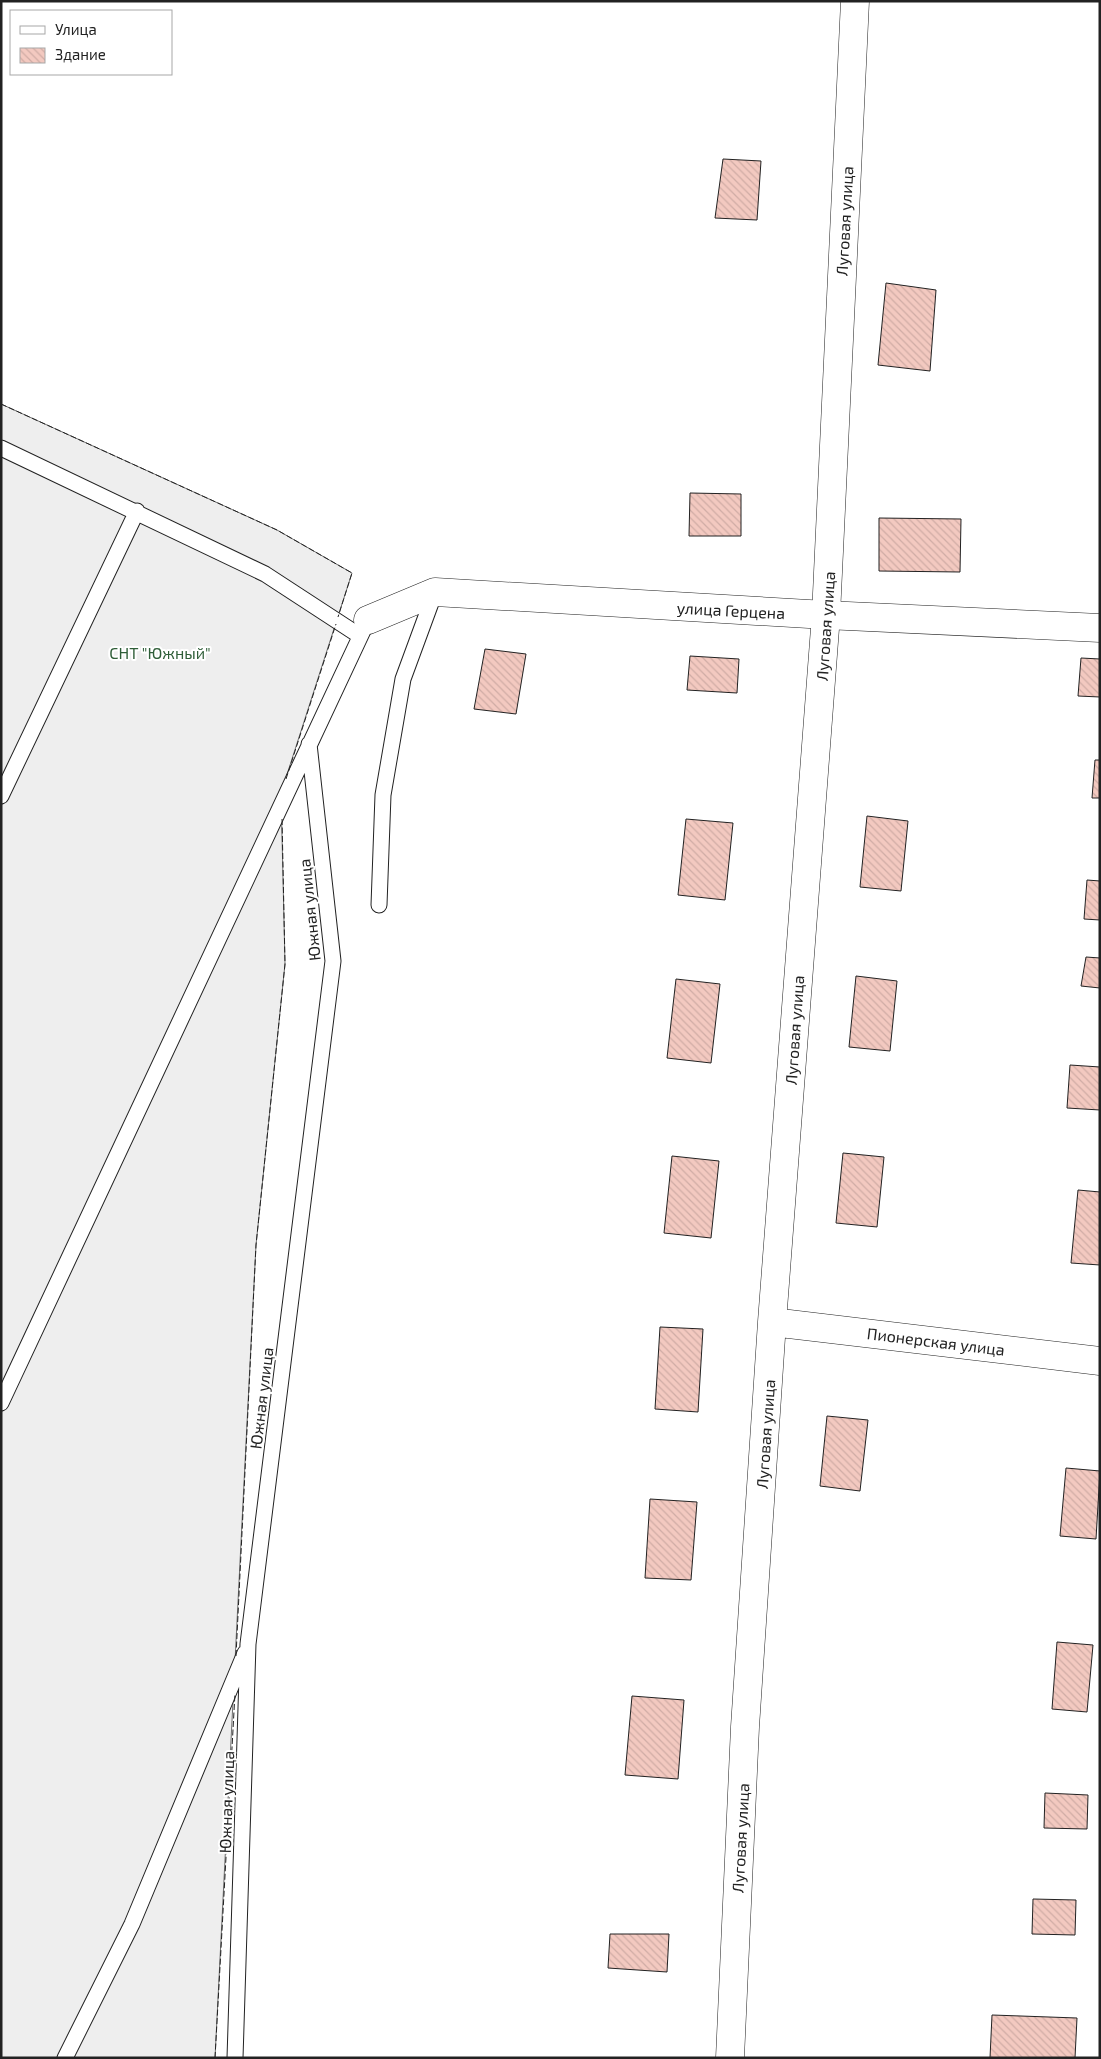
<svg xmlns="http://www.w3.org/2000/svg" width="1101" height="2059" font-family="'Exo 2',sans-serif">
<style>
.garden{fill:#eee;stroke:#6f6f6f}
.building{fill:url(#building-back-hatch);stroke:#222}
.lines{fill:none;stroke-linecap:round;stroke-linejoin:round}
.lane-casing{stroke:#222;stroke-width:17}
.street-casing{stroke:#222;stroke-width:29}
.secondary-casing{stroke:#222;stroke-width:29}
.lane{stroke:#fff;stroke-width:15}
.street{stroke:#fff;stroke-width:28}
.secondary{stroke:#fff;stroke-width:28}
.fence{stroke:#222;stroke-width:1;stroke-dasharray:6 2.5;stroke-linecap:butt}
.labels{text-anchor:middle;dominant-baseline:central;stroke-width:4;stroke-linejoin:round;paint-order:stroke}
.street-label{font-size:16px;fill:#222;stroke:#fff}
.park-label{font-size:16px;fill:#2f5e38;stroke:#fff}
</style>
<defs>
<pattern id="building-back-hatch" width="6" height="6" patternUnits="userSpaceOnUse" patternTransform="scale(1.25)"><rect width="6" height="6" fill="#f3c9c0"/><path d="M-1 5l2 2M0 0l6 6M5-1l2 2" fill="none" stroke="#d0aca5"/></pattern>
</defs>
<rect width="100%" height="100%" fill="#fff"/>
<path class="garden" d="M1,404L277,530L352,573L281,793L285,964L256,1245L215,2058H1Z"/>
<path class="building" d="M723,159L761,161L757,220L715,218Z
M886,283L936,290L930,371L878,365Z
M690,493L741,494V536H689Z
M879,518L961,519L960,572L879,571Z
M485,649L526,654L516,714L474,709Z
M690,656L739,659L737,693L687,690Z
M1081,658L1100,659V697L1078,696Z
M1095,760H1100V798H1092Z
M867,816L908,821L901,891L860,887Z
M686,819L733,823L725,900L678,895Z
M1087,880L1100,881V920L1084,919Z
M1086,957L1100,958V988L1081,986Z
M856,976L897,981L890,1051L849,1047Z
M676,979L720,984L711,1063L667,1058Z
M1070,1065L1100,1067V1110L1067,1108Z
M843,1153L884,1157L877,1227L836,1223Z
M672,1156L719,1161L711,1238L664,1233Z
M1078,1190L1100,1192V1265L1071,1263Z
M660,1327L703,1329L698,1412L655,1409Z
M827,1416L868,1420L860,1491L820,1486Z
M1066,1468L1100,1471L1096,1539L1060,1536Z
M650,1499L697,1502L691,1580L645,1578Z
M1057,1642L1093,1645L1087,1712L1052,1709Z
M632,1696L684,1700L678,1779L625,1775Z
M1045,1793L1088,1795L1087,1829L1044,1828Z
M1033,1899L1076,1900L1075,1935L1032,1934Z
M610,1934H669L667,1972L608,1968Z
M992,2015L1077,2018L1075,2058H990Z"/>
<g class="lines">
<defs>
<path id="lane" d="M1,448L265,574L360,636
M1,796L137,511
M379,905L383,795L403,679L435,592
M1,1403L368,620
M65,2058L132,1924L245,1653
M235,2058L248,1644L333,961L309,744"/>
<path id="street" d="M772,1322L1100,1361
M730,2058L745,1727L772,1322L826,615L855,1"/>
<path id="secondary" d="M368,620L435,592L826,615L1100,628"/>
</defs>
<use href="#lane" class="lane-casing"/>
<use href="#street" class="street-casing"/>
<use href="#secondary" class="secondary-casing"/>
<use href="#lane" class="lane"/>
<use href="#street" class="street"/>
<use href="#secondary" class="secondary"/>
<path class="fence" d="M1,404L277,530L352,573L338,617
M286,779L336,624
M236,1656L256,1245L285,964L282,818
M215,2058L235,1693"/>
</g>
<g class="labels">
<g class="street-label">
<text transform="translate(844 221) rotate(-87)">Луговая улица</text>
<text transform="translate(731 610) rotate(3)">улица Герцена</text>
<text transform="translate(825 626) rotate(-86)">Луговая улица</text>
<text transform="translate(309 910) rotate(-96)">Южная улица</text>
<text transform="translate(794 1030) rotate(-86)">Луговая улица</text>
<text transform="translate(936 1341) rotate(7)">Пионерская улица</text>
<text transform="translate(261 1398) rotate(-83)">Южная улица</text>
<text transform="translate(765 1434) rotate(-86)">Луговая улица</text>
<text transform="translate(226 1802) rotate(-88)">Южная улица</text>
<text transform="translate(740 1838) rotate(-87)">Луговая улица</text>
</g>
<g class="park-label">
<text x="160" y="652">СНТ "Южный"</text>
</g>
</g>
<rect width="1101" height="2059" fill="none" stroke="#222222" stroke-width="5"/>
<rect x="10" y="10" width="162" height="65" fill="#ffffff" stroke="#a7a7a7"/>
<rect x="20" y="26" width="25" height="8" fill="#ffffff" stroke="#a7a7a7"/>
<text x="55" y="35" font-size="15" fill="#222222">Улица</text>
<rect x="20" y="48" width="25" height="15" fill="url(#building-back-hatch)" stroke="#a7a7a7"/>
<text x="55" y="60" font-size="15" fill="#222222">Здание</text>
</svg>
